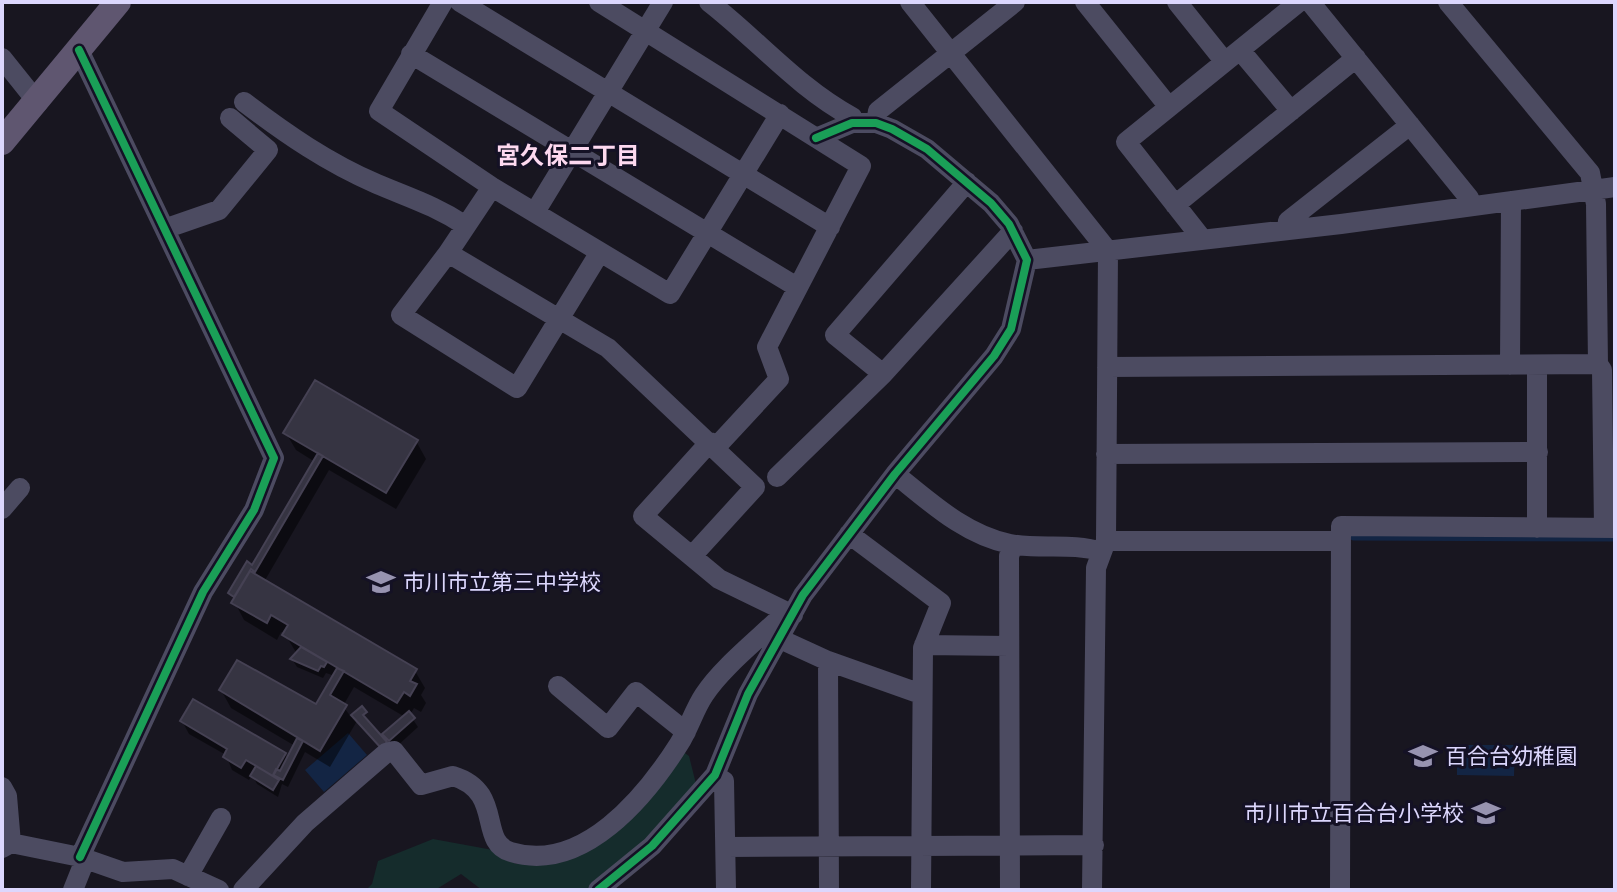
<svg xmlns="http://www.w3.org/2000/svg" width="1617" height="892" font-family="'PT Sans','Noto Sans JP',sans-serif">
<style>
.green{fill:#152c2c}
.water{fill:#132544}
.shadow{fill:#0007}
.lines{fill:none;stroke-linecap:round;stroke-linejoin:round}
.stream{stroke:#132544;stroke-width:5}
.building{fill:#363442;stroke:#454153;stroke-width:2}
.minor{stroke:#4c4b61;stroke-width:20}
.major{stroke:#5f5670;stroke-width:26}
.cycleway-casing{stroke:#141125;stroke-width:13}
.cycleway{stroke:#1a9f57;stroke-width:8}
.labels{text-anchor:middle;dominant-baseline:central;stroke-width:6;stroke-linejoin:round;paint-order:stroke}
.poi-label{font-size:22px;fill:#dcd7fd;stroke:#141125;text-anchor:start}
.neighbourhood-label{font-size:24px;font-weight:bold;fill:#fdd9f0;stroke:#141125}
</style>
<rect width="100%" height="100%" fill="#181620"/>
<path class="green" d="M682,751L689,756L696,784L688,803L595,885L583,890H482L461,874L435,890H366L372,884L378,861L433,839L493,850L516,864L578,852Z"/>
<path class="water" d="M348,733L367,755L324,792L305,770Z
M1457,745H1515L1514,776L1457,775Z"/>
<path class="shadow" d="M286,433L416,441L426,459L396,509L329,470L264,582L415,671L425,688L421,695L426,703L421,712L414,708L410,715L418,727L395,748L385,734L405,717L354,687L343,706L351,717L361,709L387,755L357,721L330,767L305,752L288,787L282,784L278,797L257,784L252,775L249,780L232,770L226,755L189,734L182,721L285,755L288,760L295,746L231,708L221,690L317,707L335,676L326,673L323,678L297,667L292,659L297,654L285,634L281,632L277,640L244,620L230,593L247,564L253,567L315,462L296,450Z"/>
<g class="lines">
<path class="stream" d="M1353,538L1615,539"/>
</g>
<path class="building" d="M315,380L418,440L386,493L283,433Z
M318,453L323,456L255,572L251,569L234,597L228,593L247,561L252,565Z
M250,571L417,669L410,681L417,684L410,696L404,692L397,703L282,635L288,625L271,615L267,623L231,603Z
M301,647L327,662L324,667L321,666L318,671L290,659Z
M237,660L316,704L337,668L344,671L330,695L347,705L320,751L219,690Z
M193,699L286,753L273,776L246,760L241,768L223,757L227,749L180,721Z
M362,706L367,712L363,715L387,742L381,748L351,715Z
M409,711L415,718L389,741L382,734Z
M297,738L303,741L283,780L273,775L276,769L280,771Z
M256,766L279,780L273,790L250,776Z"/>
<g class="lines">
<path class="minor" d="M443,2L379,111L492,187L670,294L780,114
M460,2L830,227
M599,2L861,166L767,347L779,379L716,447
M709,2C758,40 797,87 852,117V123
M910,2L1108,251L1106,541L1096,568L1092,890
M1085,2L1169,107
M1177,2L1225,62
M1310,2L1469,198L1471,205
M1448,2L1590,173L1596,204L1598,364
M79,50L274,458L254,510L203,592L80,857
M1240,50L1291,111
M411,54L797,287
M2,58L38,103
M244,102C286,134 328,163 377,184C410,198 436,206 466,226
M876,123L878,111L1015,2
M492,187L448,253L401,315L517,388L600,252
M1175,205L1356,58
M535,212L663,2
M167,228L219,210L268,150L230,118
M1287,228L1288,221L1410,125
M1203,240L1126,142L1299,2
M448,253L608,348L755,487L692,556
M1027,260L1341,224L1615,187
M1510,365L1511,201
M1537,366V528
M1107,367L1598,364L1602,370L1604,528
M883,374L835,335L967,182
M710,442L643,516L719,579L793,615
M1106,454L1538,452
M895,474C930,502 965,535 1010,544C1041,550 1071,542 1102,552
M777,477L883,374L1013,231
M2,509L20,488
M849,534L941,603L923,648L921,890
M1106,541H1340
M780,639L828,661L921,694
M924,645L1009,646
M828,661L829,890
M558,686L608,728L636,692L686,732
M715,775L724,781L726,890
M2,787L7,796L11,843
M726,847L1094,845
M2,848L11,843L80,857L123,872L173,869L219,890
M188,876L221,818
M73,890L85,860
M243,890L305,823L386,753L394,751L421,785L453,776C505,792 477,842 511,852C583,874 646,796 679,744C689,728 694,710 704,695C723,666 761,637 786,612
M598,890L652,846L715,775L748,694L803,595L895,474L994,356L1011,329L1027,260L1009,224L991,203L927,149L892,129L876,123H852L816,138
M1010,890L1009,556L1013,545
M1340,890L1341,526L1615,528"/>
<path class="major" d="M2,142L118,2"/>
<defs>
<path id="cycleway" d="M79,50L274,458L254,510L203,592L80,857
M598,890L652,846L715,775L748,694L803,595L895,474L994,356L1011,329L1027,260L1009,224L991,203L927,149L892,129L876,123H852L816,138"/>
</defs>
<use href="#cycleway" class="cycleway-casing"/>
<use href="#cycleway" class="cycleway"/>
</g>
<defs>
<symbol id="school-bare" viewBox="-9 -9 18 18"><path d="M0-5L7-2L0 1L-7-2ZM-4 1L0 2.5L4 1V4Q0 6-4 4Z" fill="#9793b0" stroke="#141125" stroke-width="2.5" paint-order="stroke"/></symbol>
</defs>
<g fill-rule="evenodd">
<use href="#school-bare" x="361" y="562" width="40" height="40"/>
<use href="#school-bare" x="1403" y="736" width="40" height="40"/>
<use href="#school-bare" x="1466" y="793" width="40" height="40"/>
</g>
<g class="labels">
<g class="poi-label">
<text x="403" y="582">市川市立第三中学校</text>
<text x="1445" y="756">百合台幼稚園</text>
<text x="1464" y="813" text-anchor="end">市川市立百合台小学校</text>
</g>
<g class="neighbourhood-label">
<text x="568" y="155">宮久保二丁目</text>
</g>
</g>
<rect width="1617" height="892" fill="none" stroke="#dcd7fd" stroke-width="8"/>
</svg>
